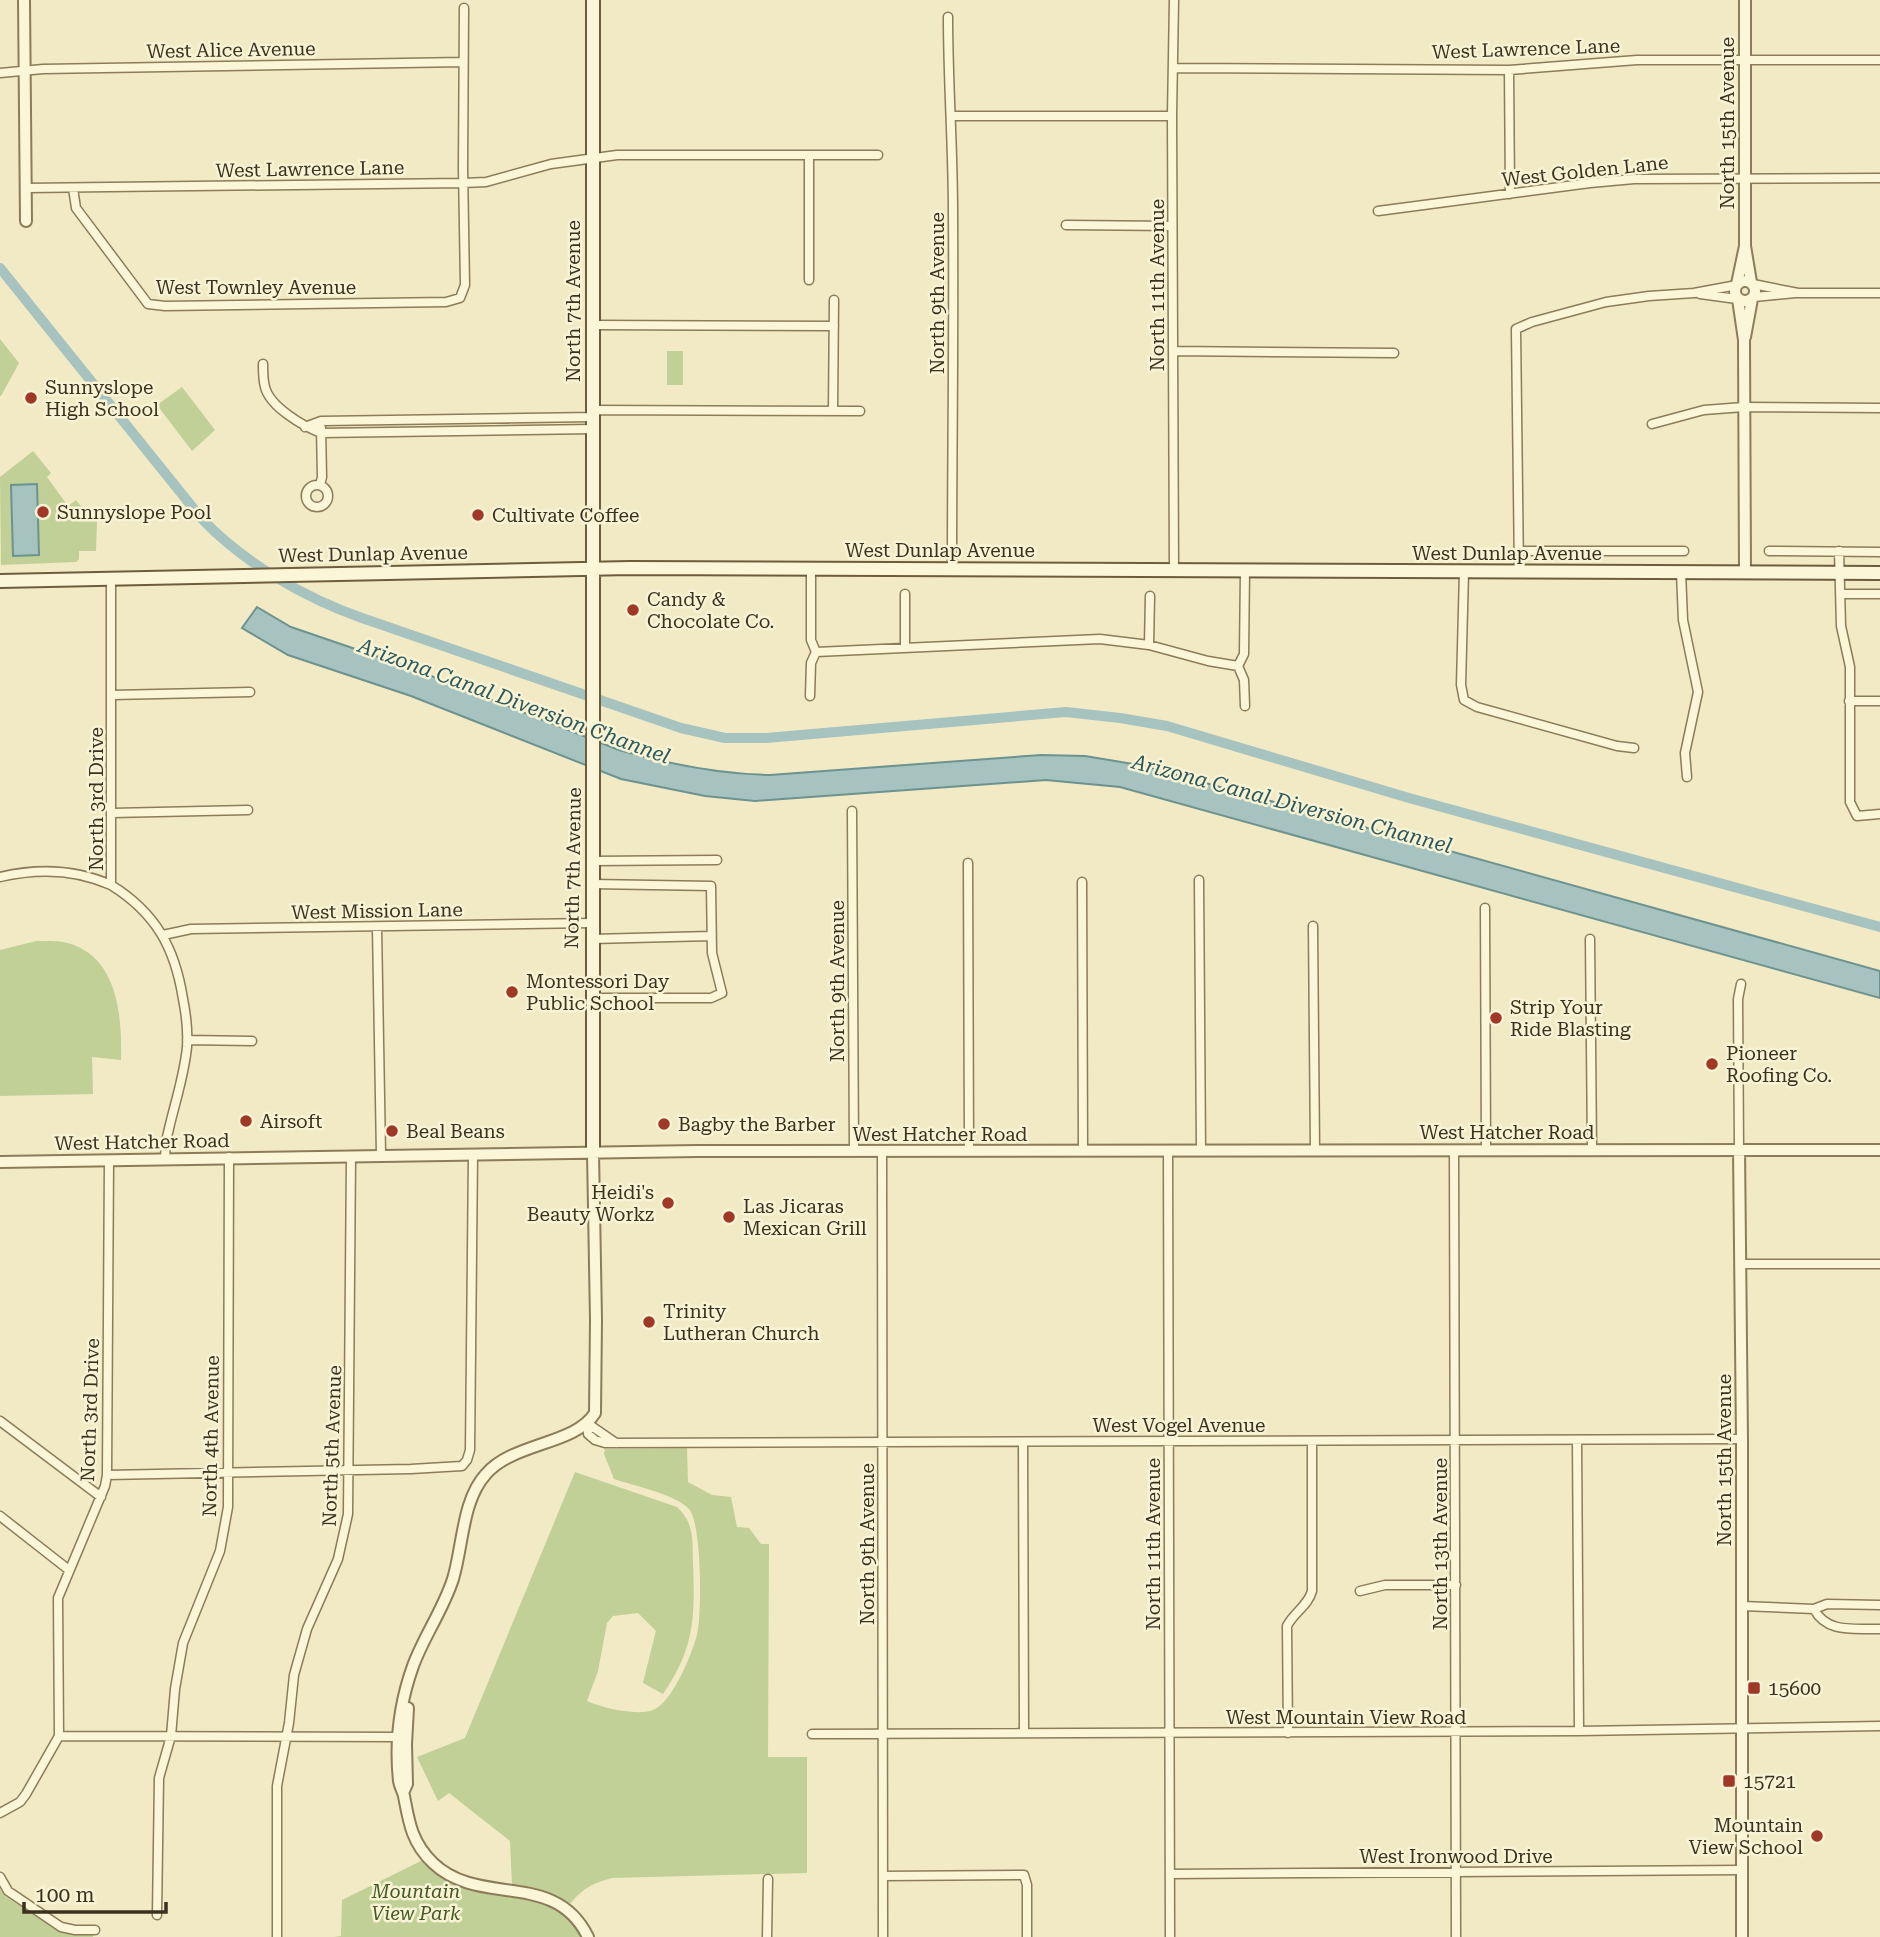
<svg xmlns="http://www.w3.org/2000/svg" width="1880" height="1937" font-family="'Roboto Serif',serif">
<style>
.green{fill:#c0d097}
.water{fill:#a6c3bf;stroke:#6c938f;stroke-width:2}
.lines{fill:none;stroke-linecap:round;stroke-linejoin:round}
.canal{stroke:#a6c3bf;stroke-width:10}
.minor-casing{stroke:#8c7c59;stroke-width:11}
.tertiary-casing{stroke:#8c7c59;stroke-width:14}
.secondary-casing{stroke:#6e5d3c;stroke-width:16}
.minor{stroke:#fbf6d8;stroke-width:8}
.tertiary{stroke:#fbf6d8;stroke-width:10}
.secondary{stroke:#fbf6d8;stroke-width:12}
.poi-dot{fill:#9f3826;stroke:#f7f3d4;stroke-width:2.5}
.labels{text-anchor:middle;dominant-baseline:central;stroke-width:5;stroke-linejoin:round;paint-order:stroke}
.street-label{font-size:19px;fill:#3c311e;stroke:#f7f3d4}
.poi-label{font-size:19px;fill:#3c311e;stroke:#f7f3d4;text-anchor:start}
.park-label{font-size:19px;font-style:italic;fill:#435923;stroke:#f7f3d4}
.water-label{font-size:21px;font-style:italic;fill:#2c585c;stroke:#f7f3d4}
</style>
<rect width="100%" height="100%" fill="#f1eac4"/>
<path class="green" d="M0,339L19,363L1,396H0Z
M667,351H683V385H667Z
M182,387L215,430L192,451L157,405Z
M33,451L51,473L47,477L68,506L76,500L91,519L94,518L97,522L96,551H79V559L76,562L1,565L0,477Z
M36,941C49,941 62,940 74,945C119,962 122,1020 121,1060L92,1057L93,1094L0,1096V950Z
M687,1448L688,1482L712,1495L731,1497L737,1527L749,1528L761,1544H769L768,1757H807V1873L612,1878C593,1883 583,1888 570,1904C552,1891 534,1888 512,1885L510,1841L449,1793L438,1801L417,1757L465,1738L575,1472L677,1507C695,1524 692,1540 693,1563C695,1616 695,1648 663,1694L643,1683L656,1631L638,1613L613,1616L607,1623L598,1671L587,1701C602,1708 641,1717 655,1709C673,1700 692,1654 697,1635C702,1615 702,1524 689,1509C675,1494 634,1486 614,1479L604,1454L605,1449Z
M423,1860C437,1876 457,1888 478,1892C508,1898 541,1893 566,1915C572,1920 577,1930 582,1937H334L341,1936L342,1900Z
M0,1889L5,1896L57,1930L93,1934V1937H0Z"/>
<path class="water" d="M37,484L39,555L13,556L11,485Z
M257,607L291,627L411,668L619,750C668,764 719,774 770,775L1041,755L1085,756L1145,766L1880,971V998L1120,787L1046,780L755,801L705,796L621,779L411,696L288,655L242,628Z"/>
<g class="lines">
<path class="canal" d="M0,268L202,519C244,563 305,598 362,618L681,728L725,738H766L1066,712L1120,718L1167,726L1409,798L1880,927"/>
<defs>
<path id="minor" d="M1174,0L1172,116L1174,570
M948,17C948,82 953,147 953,213C954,332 952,450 952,569
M1173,68L1509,70L1637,60H1880
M1509,70L1510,194
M0,73L43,69L463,62
M952,116H1172
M26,188L463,183L486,182L551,164L617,155H878
M73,188L76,208L148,304L165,306L446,302L460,298L465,285L463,168L464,8
M1378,211L1590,183L1634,179L1880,178
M1066,225L1172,226
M809,280V155
M1753,284L1798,293H1880
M1700,294L1737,299
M1754,297L1795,293
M592,325L834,326
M1173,351L1394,353
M263,364C263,371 263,380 265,387C270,407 303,426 321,433L593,429
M592,410L860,411
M833,411L834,300
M1652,424L1704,410L1744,407L1880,408
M305,427L321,421L593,417
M320,485L322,477L321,428
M306 496a11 11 0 1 1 22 0a11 11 0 1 1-22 0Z
M1518,551H1684
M1769,551L1880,552
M1839,551L1841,626L1850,667V802L1857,816L1880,814
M1464,572L1461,685L1464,700L1477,707L1617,746L1634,748
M1681,572L1683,620L1698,692L1685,753L1687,777
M1519,573L1516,329L1532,322L1606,302L1649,296L1694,293L1737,285
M111,578V885C156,913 175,948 183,999C186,1014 188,1032 187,1047C184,1079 172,1111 166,1142L165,1158
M905,594V648
M1840,594H1880
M1149,645L1150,596
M816,652L1100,639L1149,645L1208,661L1238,666
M112,695L250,692
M810,696L811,663L816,652L811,640V569
M1849,701H1880
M1245,706L1244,680L1238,666L1244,654L1245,571
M852,811L854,1151
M112,813L248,810
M592,861L717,860
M968,863L969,1151
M0,877C38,868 75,869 111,885
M1199,880L1201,1151
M1082,882L1083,1151
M592,884L711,886L712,953L722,993L711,998H592
M1485,908L1486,1150
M1313,926L1315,1150
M377,927L381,1155
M163,935L191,929L592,923
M592,939L711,936
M1590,939L1592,1149
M187,1040L252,1041
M1739,1149L1738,999L1741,984
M1454,1150L1456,1937
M882,1151L883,1937
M1168,1151L1170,1937
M1741,1264H1880
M0,1421L101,1497
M587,1423L588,1434L595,1440L605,1443L1742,1439
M587,1423L616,1443
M1577,1440L1579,1731
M1023,1442L1024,1733
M107,1475L411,1469L462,1466L467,1460L470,1450L473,1154
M0,1516L69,1570
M1360,1591L1385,1585H1456
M1742,1606L1814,1609L1827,1604L1880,1605
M1814,1609C1827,1634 1855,1628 1880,1629
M1288,1733L1287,1626C1294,1612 1308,1606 1312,1591V1441
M812,1734L1579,1731L1880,1726
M59,1736L58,1598L105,1486L107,1475L109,1160
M59,1736L398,1737
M0,1813L20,1802L26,1794L59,1736
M1170,1874L1742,1870
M883,1876L1024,1875L1027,1885V1937
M0,1877L8,1891L61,1927L75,1930H95
M157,1915L159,1778L171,1736L175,1689L183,1643L220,1551L228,1507L229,1157
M277,1937V1786L289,1723L294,1675L307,1629L338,1559L348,1514L351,1156
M767,1937L768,1879"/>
<path id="tertiary" d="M24,0L26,221
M1745,0V246L1751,282
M1735 291a10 10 0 1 1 20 0a10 10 0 1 1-20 0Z
M1737,284L1745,246
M1738,299L1744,340L1745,573
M1745,337L1752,299
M1739,1149L1742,1439V1937
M0,1162L697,1151L1880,1150
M403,1793L407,1784L406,1744L408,1708
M588,1937C555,1869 480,1908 433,1863C412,1843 409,1823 404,1796C403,1791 400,1787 399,1781C395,1743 400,1702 413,1666C424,1636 443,1610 453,1579C463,1546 462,1500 486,1474C514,1442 575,1445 595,1413L596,1320L593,1152"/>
<path id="secondary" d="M593,0V1152
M0,581L630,568L1880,573"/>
</defs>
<use href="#minor" class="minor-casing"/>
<use href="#tertiary" class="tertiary-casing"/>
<use href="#secondary" class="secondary-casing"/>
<use href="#minor" class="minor"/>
<use href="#tertiary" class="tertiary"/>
<use href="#secondary" class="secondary"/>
</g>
<g class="poi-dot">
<circle cx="31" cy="398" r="7"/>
<circle cx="43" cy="512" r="7"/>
<circle cx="478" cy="515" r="7"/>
<circle cx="633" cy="610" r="7"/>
<circle cx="512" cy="992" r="7"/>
<circle cx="1496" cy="1018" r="7"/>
<circle cx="1712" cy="1064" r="7"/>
<circle cx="246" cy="1121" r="7"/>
<circle cx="664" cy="1124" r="7"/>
<circle cx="392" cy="1131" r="7"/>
<circle cx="668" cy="1203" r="7"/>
<circle cx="729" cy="1217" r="7"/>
<circle cx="649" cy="1322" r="7"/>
<rect x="1747" y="1681" width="14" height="14" rx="3.5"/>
<rect x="1722" y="1774" width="14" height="14" rx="3.5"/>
<circle cx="1817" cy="1836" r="7"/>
</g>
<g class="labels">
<g class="street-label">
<text transform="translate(1526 49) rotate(-2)">West Lawrence Lane</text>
<text transform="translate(231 50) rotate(-1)">West Alice Avenue</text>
<text transform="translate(1727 123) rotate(-90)">North 15th Avenue</text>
<text transform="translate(310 169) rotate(-1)">West Lawrence Lane</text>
<text transform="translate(1585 171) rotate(-6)">West Golden Lane</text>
<text transform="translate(1157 285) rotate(-90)">North 11th Avenue</text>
<text x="256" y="287">West Townley Avenue</text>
<text transform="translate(937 293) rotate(-90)">North 9th Avenue</text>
<text transform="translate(573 301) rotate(-90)">North 7th Avenue</text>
<text x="940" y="550">West Dunlap Avenue</text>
<text x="1507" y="553">West Dunlap Avenue</text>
<text transform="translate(373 554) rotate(-1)">West Dunlap Avenue</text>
<text transform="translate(96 799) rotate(-90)">North 3rd Drive</text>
<text transform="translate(573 868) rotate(-89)">North 7th Avenue</text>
<text transform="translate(377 911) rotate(-1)">West Mission Lane</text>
<text transform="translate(837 981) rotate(-90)">North 9th Avenue</text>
<text x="1507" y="1132">West Hatcher Road</text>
<text x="940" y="1134">West Hatcher Road</text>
<text transform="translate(142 1142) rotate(-1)">West Hatcher Road</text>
<text transform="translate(90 1410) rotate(-88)">North 3rd Drive</text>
<text x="1179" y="1425">West Vogel Avenue</text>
<text transform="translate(211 1436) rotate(-89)">North 4th Avenue</text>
<text transform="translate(332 1446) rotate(-88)">North 5th Avenue</text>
<text transform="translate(1724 1460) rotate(-90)">North 15th Avenue</text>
<text transform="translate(867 1544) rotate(-90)">North 9th Avenue</text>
<text transform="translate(1153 1544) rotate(-90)">North 11th Avenue</text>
<text transform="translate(1440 1544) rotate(-90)">North 13th Avenue</text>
<text x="1346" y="1717">West Mountain View Road</text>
<text x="1456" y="1856">West Ironwood Drive</text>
</g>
<g class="poi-label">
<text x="45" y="387">Sunnyslope<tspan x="45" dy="22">High School</tspan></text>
<text x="57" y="512">Sunnyslope Pool</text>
<text x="492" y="515">Cultivate Coffee</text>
<text x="647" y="599">Candy &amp;<tspan x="647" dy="22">Chocolate Co.</tspan></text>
<text x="526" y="981">Montessori Day<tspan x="526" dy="22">Public School</tspan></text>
<text x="1510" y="1007">Strip Your<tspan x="1510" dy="22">Ride Blasting</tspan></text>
<text x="1726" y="1053">Pioneer<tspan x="1726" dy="22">Roofing Co.</tspan></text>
<text x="260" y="1121">Airsoft</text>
<text x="678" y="1124">Bagby the Barber</text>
<text x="406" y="1131">Beal Beans</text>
<text x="654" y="1192" text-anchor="end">Heidi's<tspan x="654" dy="22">Beauty Workz</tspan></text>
<text x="743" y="1206">Las Jicaras<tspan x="743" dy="22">Mexican Grill</tspan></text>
<text x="663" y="1311">Trinity<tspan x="663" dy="22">Lutheran Church</tspan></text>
<text x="1768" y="1688">15600</text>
<text x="1743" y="1781">15721</text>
<text x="1803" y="1825" text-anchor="end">Mountain<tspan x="1803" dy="22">View School</tspan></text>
</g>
<g class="park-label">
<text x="416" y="1891">Mountain<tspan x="416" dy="22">View Park</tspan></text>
</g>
<g class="water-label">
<text transform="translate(514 701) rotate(20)">Arizona Canal Diversion Channel</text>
<text transform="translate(1292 804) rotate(15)">Arizona Canal Diversion Channel</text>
</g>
</g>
<path d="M24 1902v10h142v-10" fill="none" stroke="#3c311e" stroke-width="3.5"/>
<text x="35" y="1902" font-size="21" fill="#3c311e" stroke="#f7f3d4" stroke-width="5" paint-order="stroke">100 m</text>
</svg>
